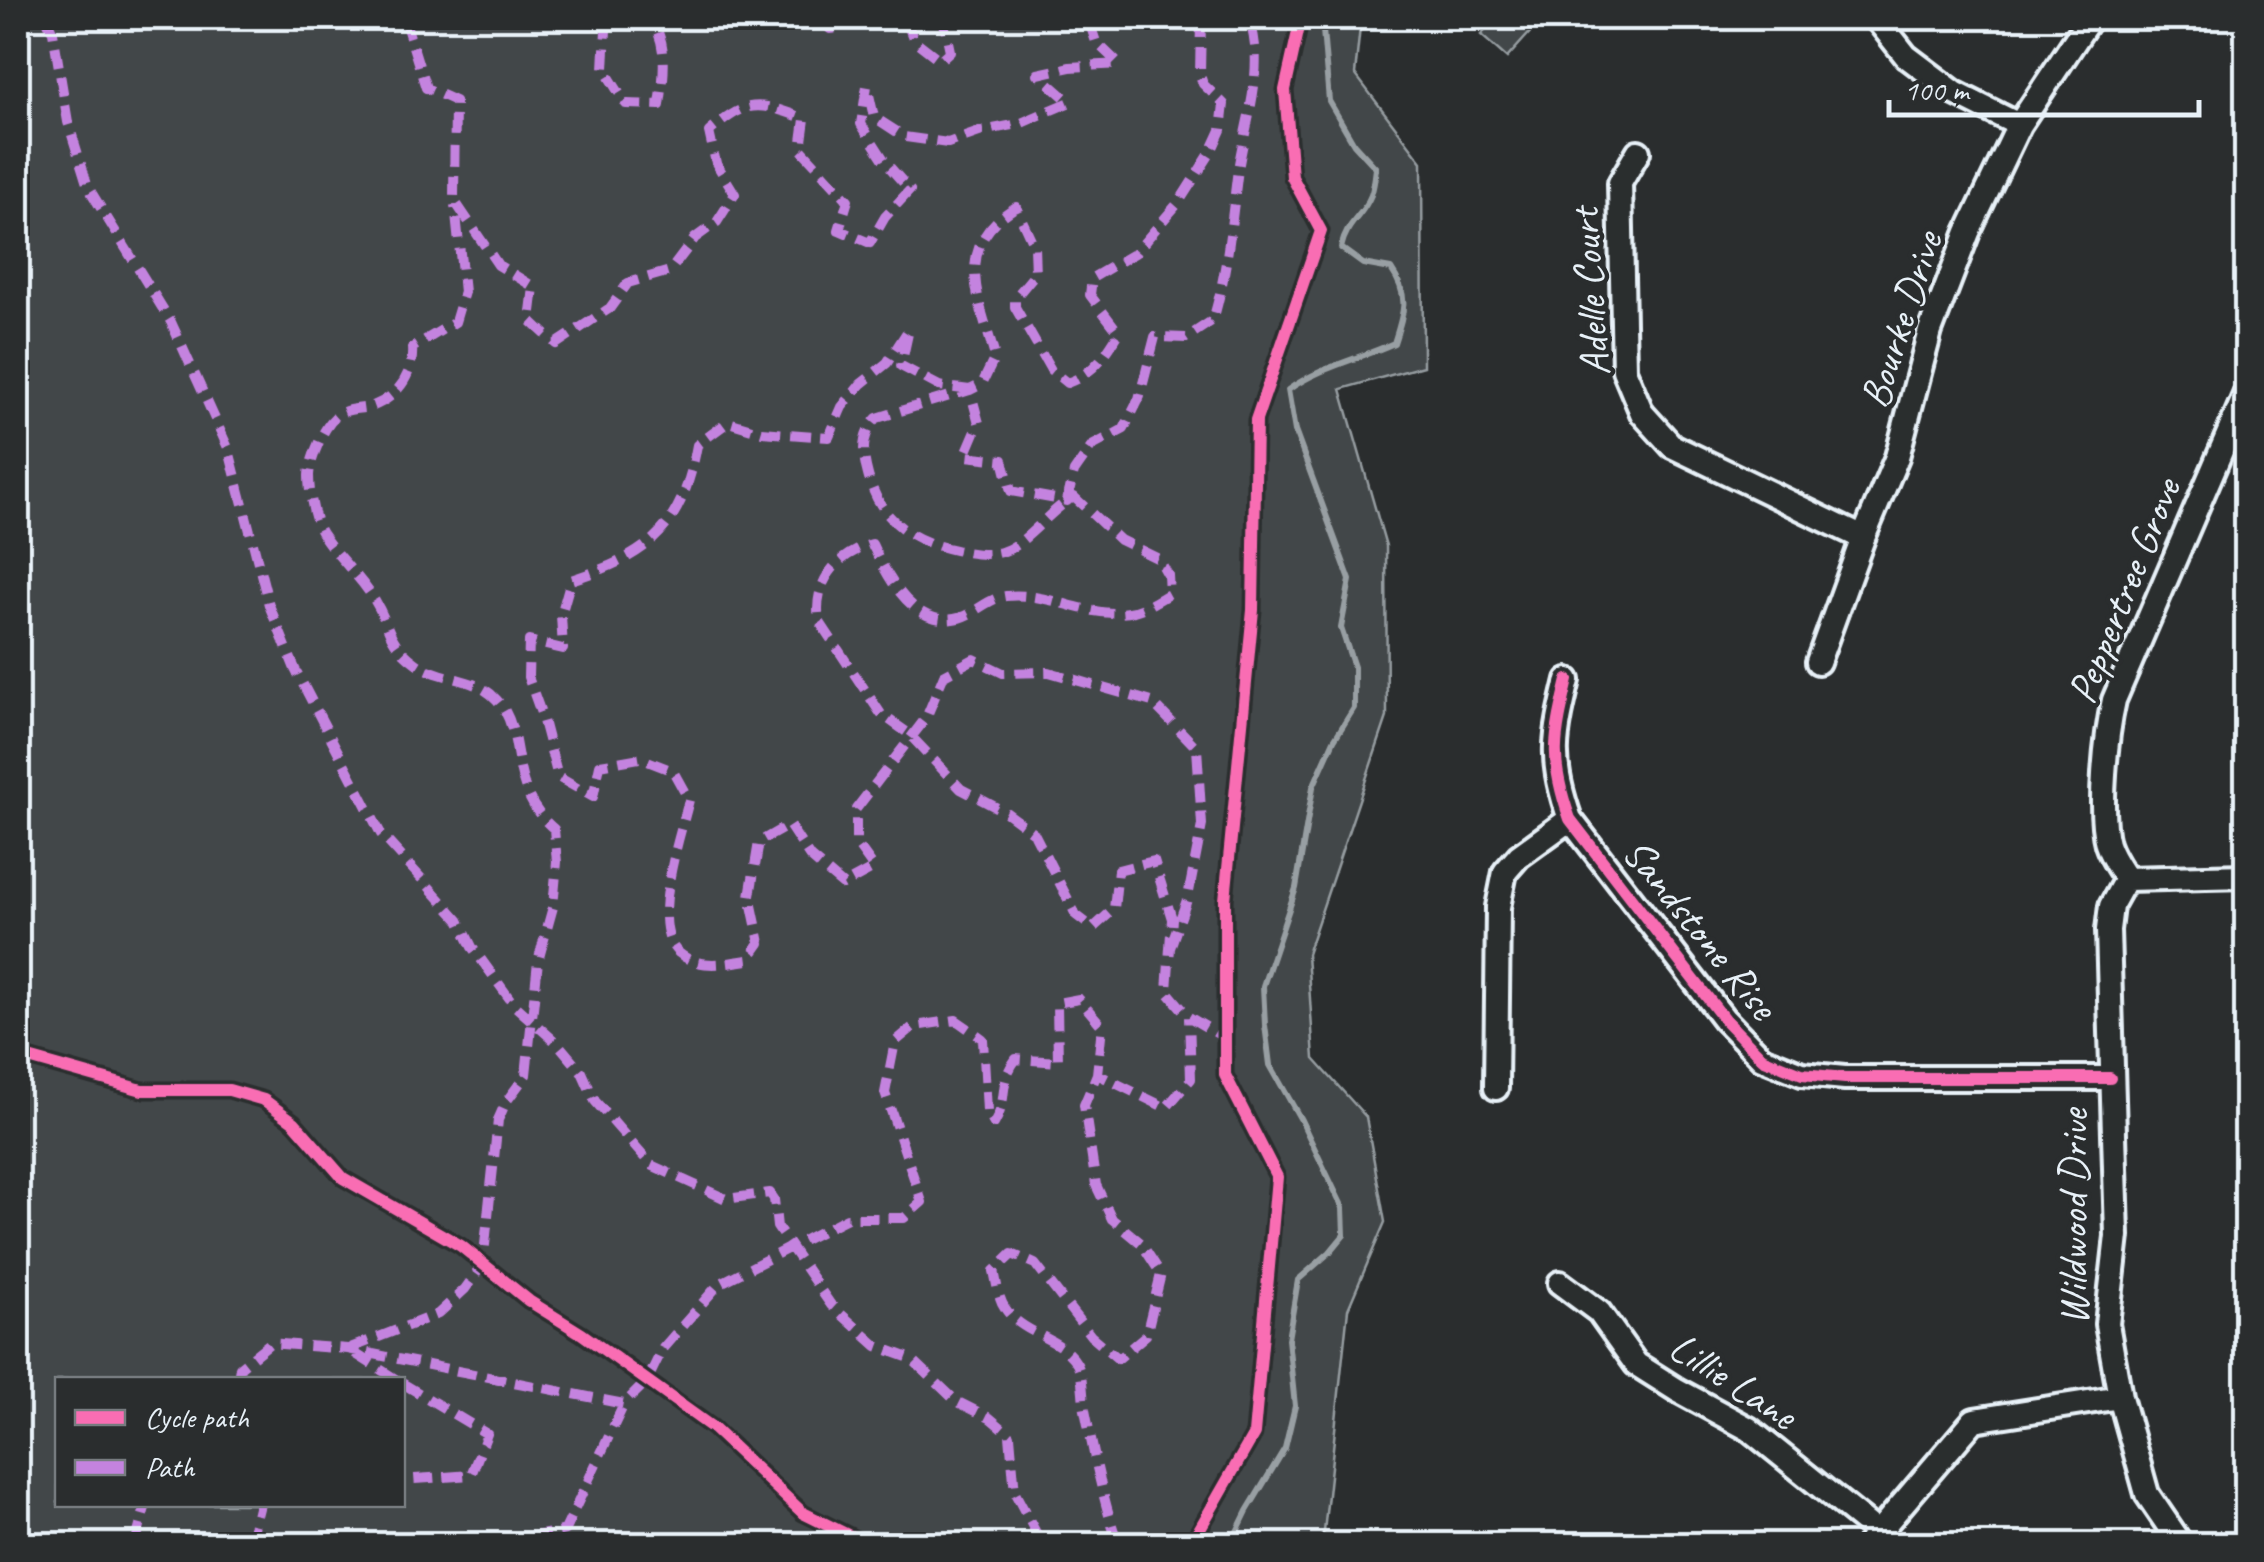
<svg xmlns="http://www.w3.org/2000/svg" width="2264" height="1562" font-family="Caveat,sans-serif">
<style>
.green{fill:#424648;stroke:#959ca0;stroke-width:2.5;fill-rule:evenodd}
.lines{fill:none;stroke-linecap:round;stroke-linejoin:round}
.stream{stroke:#989fa3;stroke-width:6}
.minor-casing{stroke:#e8f1f8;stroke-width:30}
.minor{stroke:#2a2d2e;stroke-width:22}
.quiet{stroke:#c483df;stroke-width:10;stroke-dasharray:20 10;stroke-linecap:butt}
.cycleway-casing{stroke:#2a2d2e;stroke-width:19}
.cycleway{stroke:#f96db3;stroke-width:12}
.labels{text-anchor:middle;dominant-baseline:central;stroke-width:9;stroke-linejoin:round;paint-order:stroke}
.street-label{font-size:42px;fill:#e8f1f8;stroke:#2a2d2e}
</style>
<rect width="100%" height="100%" fill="#2a2d2e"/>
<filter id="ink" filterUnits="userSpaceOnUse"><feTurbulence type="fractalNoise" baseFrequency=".01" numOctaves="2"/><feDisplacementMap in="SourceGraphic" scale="20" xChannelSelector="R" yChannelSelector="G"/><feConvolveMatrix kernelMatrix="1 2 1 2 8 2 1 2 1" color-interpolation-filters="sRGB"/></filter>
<g filter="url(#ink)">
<path class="green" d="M18,18H1361L1355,74L1422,162L1423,366L1341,389L1386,546L1387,717L1307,954L1314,1059L1366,1117L1385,1222L1348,1309L1324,1532L1316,1544H18ZM58,1380H402V1504H58Z
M1497,18H1543L1507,58L1481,35Z"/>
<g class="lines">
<path class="stream" d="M1231,1544L1247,1511L1285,1448L1295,1406L1288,1339L1298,1280L1330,1252L1344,1235L1343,1208L1301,1120L1270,1065L1265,1025L1263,986L1296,888L1313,787L1334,740L1354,708V667L1341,628L1350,580L1295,431L1288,390C1320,367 1359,359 1394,343C1404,312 1410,296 1391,269L1363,264L1341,248C1347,221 1362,218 1371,195C1374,187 1375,177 1376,168L1354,144L1329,101L1322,18"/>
<defs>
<path id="minor" d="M1876,18L1906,56L1955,93L2019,125
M1638,152L1620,183L1624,370L1642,413L1672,446L1863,538
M1818,662L1863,538L1897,457L1930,331L1968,232L2019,125L2090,18
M1568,680C1554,739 1549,760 1570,819L1724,1019L1762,1058L1802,1074L1845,1078H2110
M2126,879L2111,906L2108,930L2117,1236L2107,1324L2120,1397L2147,1494L2181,1544
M2126,879C2119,868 2111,857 2107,844C2098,810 2106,735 2114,700L2246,393
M2126,879L2246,876
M1496,1088L1498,907L1505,872L1519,856L1570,819
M1560,1283L1599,1312L1636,1364L1677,1390L1749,1429L1877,1532
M1870,1542L1974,1420L2120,1397"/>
</defs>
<use href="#minor" class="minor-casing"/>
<use href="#minor" class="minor"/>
<path class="quiet" d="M46,18L53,32L68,122L88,187L171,322L229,450L269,605L295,669L381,834L459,920L472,947L515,1006L559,1045L582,1072L595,1101L651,1165L726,1199L770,1193L774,1199L777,1227L831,1305L877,1346L912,1359L956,1401L990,1418L1010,1435L1015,1493L1042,1544
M404,18L426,88L455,101L454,200L498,265L534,287L530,320L556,344L610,308L628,283L670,271L695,238L717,222L735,194L716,163L709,132C748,99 757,101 805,119L801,149L848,200L839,230L870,243L885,217L910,190L886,163L861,124L867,86L874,117L905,137L948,143L982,131L1019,124L1070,102L1038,74L1070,67L1119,64L1096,42L1088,18
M603,18L606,30L604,69L626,104L660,105C664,74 669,44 650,18
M820,18L830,29L843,28L847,18
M905,18L914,40L940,60L950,51L943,18
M1026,18H1038
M1089,18L1109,21L1151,18
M1201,18L1200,75L1203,84L1224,104L1221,130L1211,152L1179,202L1135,253L1092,278L1090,295L1119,333C1104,357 1094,373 1067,383L1051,370L1015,307V298L1035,274L1034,246L1016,207C951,246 979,298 995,357L982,384L970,390L877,418C861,435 862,453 868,475C880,520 911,541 955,550C971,553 985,556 1001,552C1025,546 1049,510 1074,497L1120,540L1159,559L1168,575L1169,594C1158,600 1146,608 1134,611C1089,621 1051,591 1006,596C981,599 969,626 935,618C904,610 884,570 872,544C836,555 813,582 819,621L881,714L908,733L961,789L1007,813L1034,833L1076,915L1093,928L1114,909L1118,870L1154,861L1172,919L1167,991L1189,1017L1225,1038
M1170,948L1188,897L1202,825L1197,748L1152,702L1049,672L1003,673L974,659L944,675L926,718L856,809V843L874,868L843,885L810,857L789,825L759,842L750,896L760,943L748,960C726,963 699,970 679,953C648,928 681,834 689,800L673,771L640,758L600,765L593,797L558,777L541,713L528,677L529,641L563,649L561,615L571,580C649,555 682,529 697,445L728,422L762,432L829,437L842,407L861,384L887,363L909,329L901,366L939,386L970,390L979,423L965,456L1003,460L1011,491L1067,501L1074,472L1092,446L1124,429L1139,399L1155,337L1186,338L1213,320C1227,274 1231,225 1237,177C1244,123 1267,71 1249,18
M238,1380L240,1367L270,1343L348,1349L624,1404L647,1381L663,1348L719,1284L847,1218H904L922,1202L885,1093L895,1042L914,1026L956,1020L983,1039L987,1111L994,1124C1010,1096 997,1085 1016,1059L1058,1062L1057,1003L1079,999L1102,1026L1097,1074
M397,1380L348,1349L438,1314L465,1289L483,1264L498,1120L506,1102L526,1075L538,961L553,907L557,862L554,829C505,788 528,734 497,700C476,676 441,681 416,663C386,641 391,627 375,601C361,577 338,558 323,535C314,523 309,492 309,476C309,464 320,437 327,427C341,405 356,411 373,406C398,397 414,373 412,348L455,322L464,292L455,205
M402,1383L487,1434L471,1475L402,1480
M135,1544L146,1504
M250,1544L260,1504
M500,1544L565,1530L624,1404
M1118,1544C1103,1500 1094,1455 1085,1410C1082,1394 1084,1379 1077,1364C1062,1337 1022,1335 1005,1308C998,1298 997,1283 994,1271L1012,1254L1035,1264L1091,1336L1118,1359L1146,1335L1161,1274L1141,1243L1112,1219L1096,1185L1084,1105L1097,1074L1166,1108L1191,1079L1189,1017"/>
<defs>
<path id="cycleway" d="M1568,680C1554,739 1549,760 1570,819L1724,1019L1762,1058L1802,1074L1845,1078H2110
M18,1055L142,1090H229L264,1100L294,1122L343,1178L461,1246L529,1301L582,1334L713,1428L803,1513L866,1544
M1191,1544L1254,1434L1277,1177L1225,1075V900L1253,610L1256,420L1321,231L1292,177L1285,90L1301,18"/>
</defs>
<use href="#cycleway" class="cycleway-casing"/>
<use href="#cycleway" class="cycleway"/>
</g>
</g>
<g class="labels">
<g class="street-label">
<text transform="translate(1590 292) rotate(-94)">Adelle Court</text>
<text transform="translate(1901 320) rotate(-72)">Bourke Drive</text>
<text transform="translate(2124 591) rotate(-68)">Peppertree Grove</text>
<text transform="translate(1700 929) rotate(51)">Sandstone Rise</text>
<text transform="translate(2073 1217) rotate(-90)">Wildwood Drive</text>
<text transform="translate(1733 1381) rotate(33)">Lillie Lane</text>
</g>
</g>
<rect width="2264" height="1562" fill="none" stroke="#2a2d2e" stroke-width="60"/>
<rect x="30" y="30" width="2204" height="1502" fill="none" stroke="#e8f1f8" stroke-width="4" filter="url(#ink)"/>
<rect x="55" y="1377" width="350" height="130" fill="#2a2d2e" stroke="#767b7f" stroke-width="2.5"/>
<rect x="75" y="1410" width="50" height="15" fill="#f96db3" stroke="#767b7f" stroke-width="2.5"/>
<text x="145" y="1427" font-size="30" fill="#e8f1f8">Cycle path</text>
<rect x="75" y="1460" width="50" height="15" fill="#c483df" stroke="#767b7f" stroke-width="2.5"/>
<text x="145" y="1477" font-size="30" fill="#e8f1f8">Path</text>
<path d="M1889 100v15h310v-15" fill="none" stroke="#e8f1f8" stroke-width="5"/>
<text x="1904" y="100" font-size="30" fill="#e8f1f8" stroke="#2a2d2e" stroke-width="8" paint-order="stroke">100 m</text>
</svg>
